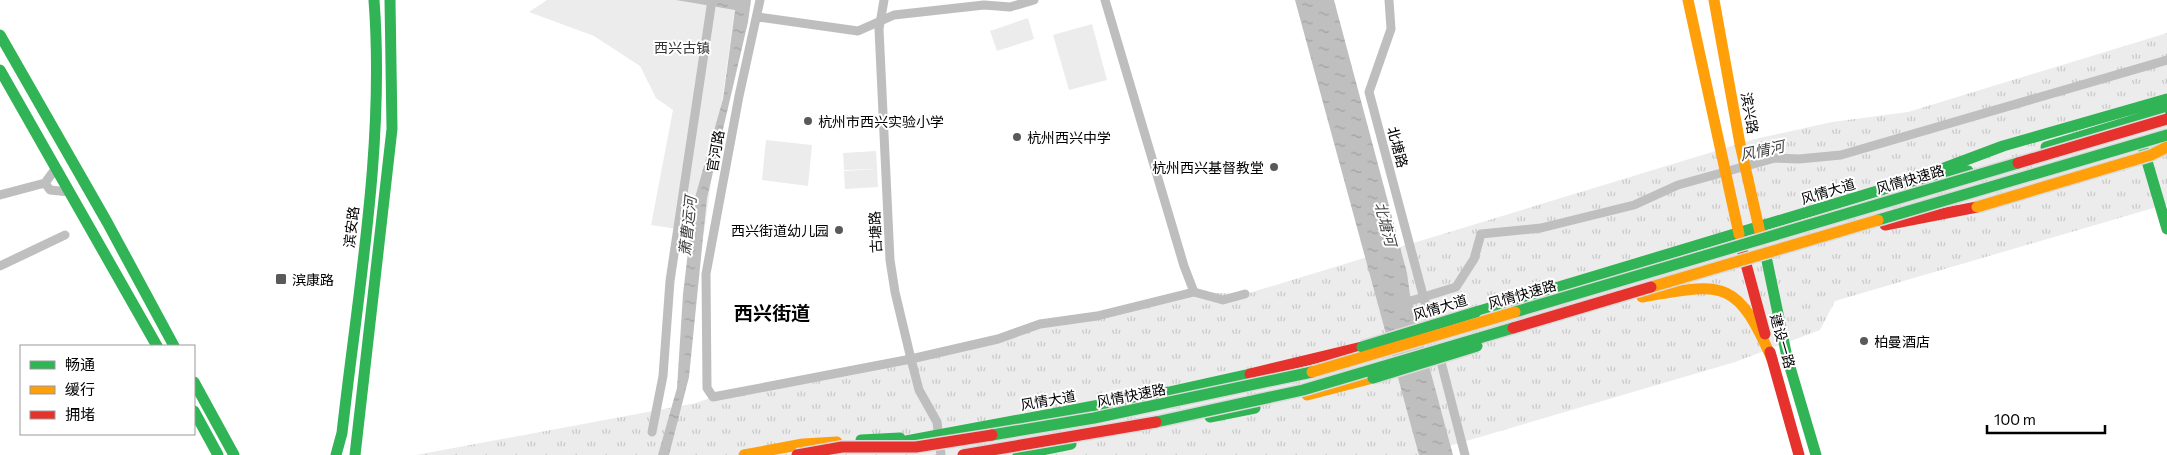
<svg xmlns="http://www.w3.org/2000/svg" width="2167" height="455" font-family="Commissioner,'Noto Sans SC',sans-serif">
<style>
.grass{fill:url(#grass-tufts)}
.park{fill:#ececec}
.water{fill:url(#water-ripples)}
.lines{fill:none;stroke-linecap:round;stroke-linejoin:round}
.canal{stroke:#bfbfbf;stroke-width:9}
.street{stroke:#bebebe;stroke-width:9}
.fast{stroke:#30b455;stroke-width:11}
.slow{stroke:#ff9f0a;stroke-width:11}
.jam{stroke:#e5322d;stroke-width:11}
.fast-bridge-casing{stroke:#dbdbdb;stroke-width:14;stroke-linecap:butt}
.slow-bridge-casing{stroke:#dbdbdb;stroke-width:14;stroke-linecap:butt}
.jam-bridge-casing{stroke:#dbdbdb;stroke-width:14;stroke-linecap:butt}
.fast-bridge{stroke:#30b455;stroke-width:11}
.slow-bridge{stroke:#ff9f0a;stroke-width:11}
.jam-bridge{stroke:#e5322d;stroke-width:11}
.poi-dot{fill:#595959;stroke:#fff;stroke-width:2}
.labels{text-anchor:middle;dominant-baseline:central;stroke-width:4;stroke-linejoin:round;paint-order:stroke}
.park-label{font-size:14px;fill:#333;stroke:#fff}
.street-label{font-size:14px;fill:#000;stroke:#fff}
.poi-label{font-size:14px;fill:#000;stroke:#fff;text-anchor:start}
.water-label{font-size:15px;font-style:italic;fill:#444;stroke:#fff}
.district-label{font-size:19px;font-weight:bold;fill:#000;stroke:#fff}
</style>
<defs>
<pattern id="grass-tufts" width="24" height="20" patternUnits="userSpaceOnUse" patternTransform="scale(1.25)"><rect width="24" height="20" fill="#ececec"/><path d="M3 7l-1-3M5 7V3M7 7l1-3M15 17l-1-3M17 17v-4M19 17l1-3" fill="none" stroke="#c9c9c9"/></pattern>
<pattern id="water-ripples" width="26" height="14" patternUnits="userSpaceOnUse" patternTransform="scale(1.25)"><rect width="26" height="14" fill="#bfbfbf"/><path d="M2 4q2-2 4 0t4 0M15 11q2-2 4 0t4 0" fill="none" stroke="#a2a2a2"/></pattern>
</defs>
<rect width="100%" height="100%" fill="#fff"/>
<path class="grass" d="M2167,33V204L1835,301L1820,330L1735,362L1419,455H416L696,403L713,397L911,359L1040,324L1194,292L1246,294L1755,139L1832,122L1908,112Z"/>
<path class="park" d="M547,0H736L704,233L651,225L673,110L656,98L640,66L594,36L529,12Z
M1028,18L1034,39L997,51L990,31Z
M1092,24L1107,80L1069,90L1053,35Z
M766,140L812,145L808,186L762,180Z
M876,151L877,169L844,170L843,153Z
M877,169L878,187L845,189L844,171Z"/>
<path class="water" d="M676,0H751L748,22L707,198L689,377L669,455H658L677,388L683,294L694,201L723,99L735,10Z
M1295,0H1334L1407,273L1410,295L1453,455H1419Z"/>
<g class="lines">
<path class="canal" d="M0,266L65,235
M1401,304L1456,287L1474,259L1481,234L1541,228L1634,205L1678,185L1775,158L1799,159L1841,155L2167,60"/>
<path class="street" d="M760,0L739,96L706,274L707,388L713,397L911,359L998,339L1040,324L1097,316L1194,292
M884,0L879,29L890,260L895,292L911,359L919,390L937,422L941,455
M1105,0L1184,266L1194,292L1223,300L1245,294
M1389,0L1391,29L1369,92L1432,329
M758,17L858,31L894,15L984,5L1010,7L1034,0
M45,183L50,190L70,192
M0,195L45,183L56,168
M1439,354L1465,455
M652,432L663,376L670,281L712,0"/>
<path class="fast" d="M0,35L107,222L174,346
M0,70L157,346
M2046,147L2167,110
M2144,151L2167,229
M1907,182L2003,146L2167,99
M1767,261L1787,357L1816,455
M1476,312L1907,182L1968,171
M194,382L234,455
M194,411L218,455
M1210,417L1255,408
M861,440L900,438
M890,444L1169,392L1250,374
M336,455L342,433C358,290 385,145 374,0
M355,455L392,129L390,0
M1018,455L1071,444"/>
<path class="slow" d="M1688,0L1739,234
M1714,0L1740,144L1761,237
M1642,297C1725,283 1736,278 1772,359
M1307,395L1373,378
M744,455L803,444L837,442"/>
<path class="jam" d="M1885,225L1977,207
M1743,253L1765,334
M1770,352L1799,455
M1250,374L1362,347"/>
<defs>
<path id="fast-bridge" d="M1878,220L2167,135
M1515,312L2018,163
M1362,347L1476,312
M1373,378L1477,346
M1156,422L1303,390L1513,328
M992,435L1094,418L1312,372"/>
<path id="slow-bridge" d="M1977,207L2151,155L2167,147
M1651,287L1878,220
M1312,372L1515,312"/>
<path id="jam-bridge" d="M2018,163L2167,119
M1513,328L1651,287
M797,455L842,447H916L992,435
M963,455L1156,422"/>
</defs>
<use href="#fast-bridge" class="fast-bridge-casing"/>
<use href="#slow-bridge" class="slow-bridge-casing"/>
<use href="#jam-bridge" class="jam-bridge-casing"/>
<use href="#fast-bridge" class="fast-bridge"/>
<use href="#slow-bridge" class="slow-bridge"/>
<use href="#jam-bridge" class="jam-bridge"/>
</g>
<g class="poi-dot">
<circle cx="808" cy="121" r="5"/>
<circle cx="1017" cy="137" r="5"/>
<circle cx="1274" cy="167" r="5"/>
<circle cx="839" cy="230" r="5"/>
<rect x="275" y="273" width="12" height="12" rx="2.5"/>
<circle cx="1864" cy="341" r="5"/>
</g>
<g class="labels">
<g class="park-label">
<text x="682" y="47">西兴古镇</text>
</g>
<g class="street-label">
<text transform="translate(1750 113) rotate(80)">滨兴路</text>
<text transform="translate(1398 147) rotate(75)">北塘路</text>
<text transform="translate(715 151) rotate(-80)">官河路</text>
<text transform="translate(1910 179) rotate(-16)">风情快速路</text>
<text transform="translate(1828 191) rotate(-17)">风情大道</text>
<text transform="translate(351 227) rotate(-83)">滨安路</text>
<text transform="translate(875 232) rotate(-93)">古塘路</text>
<text transform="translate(1522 294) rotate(-16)">风情快速路</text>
<text transform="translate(1440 307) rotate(-17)">风情大道</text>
<text transform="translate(1783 341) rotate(74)">建设一路</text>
<text transform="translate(1131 395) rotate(-11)">风情快速路</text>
<text transform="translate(1048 400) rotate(-10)">风情大道</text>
</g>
<g class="poi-label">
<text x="818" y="121">杭州市西兴实验小学</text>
<text x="1027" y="137">杭州西兴中学</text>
<text x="1264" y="167" text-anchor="end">杭州西兴基督教堂</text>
<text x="829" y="230" text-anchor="end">西兴街道幼儿园</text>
<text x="292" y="279">滨康路</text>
<text x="1874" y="341">柏曼酒店</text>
</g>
<g class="water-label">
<text transform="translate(1762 150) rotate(-12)">风情河</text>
<text transform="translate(1386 224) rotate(75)">北塘河</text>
<text transform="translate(687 226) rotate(-84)">萧曹运河</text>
</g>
<g class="district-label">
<text x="772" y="312">西兴街道</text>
</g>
</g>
<rect x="20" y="345" width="175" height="90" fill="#ffffff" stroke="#999999"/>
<rect x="30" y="361" width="25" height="8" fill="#30b455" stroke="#999999"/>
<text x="65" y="370" font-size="15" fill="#000000">畅通</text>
<rect x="30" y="386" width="25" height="8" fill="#ff9f0a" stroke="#999999"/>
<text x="65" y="395" font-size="15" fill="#000000">缓行</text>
<rect x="30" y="411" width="25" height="8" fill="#e5322d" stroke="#999999"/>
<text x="65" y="420" font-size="15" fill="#000000">拥堵</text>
<path d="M1987 425v8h118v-8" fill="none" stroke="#000000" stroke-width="2.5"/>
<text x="1994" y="425" font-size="15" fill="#000000" stroke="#ffffff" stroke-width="4" paint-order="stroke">100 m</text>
</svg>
